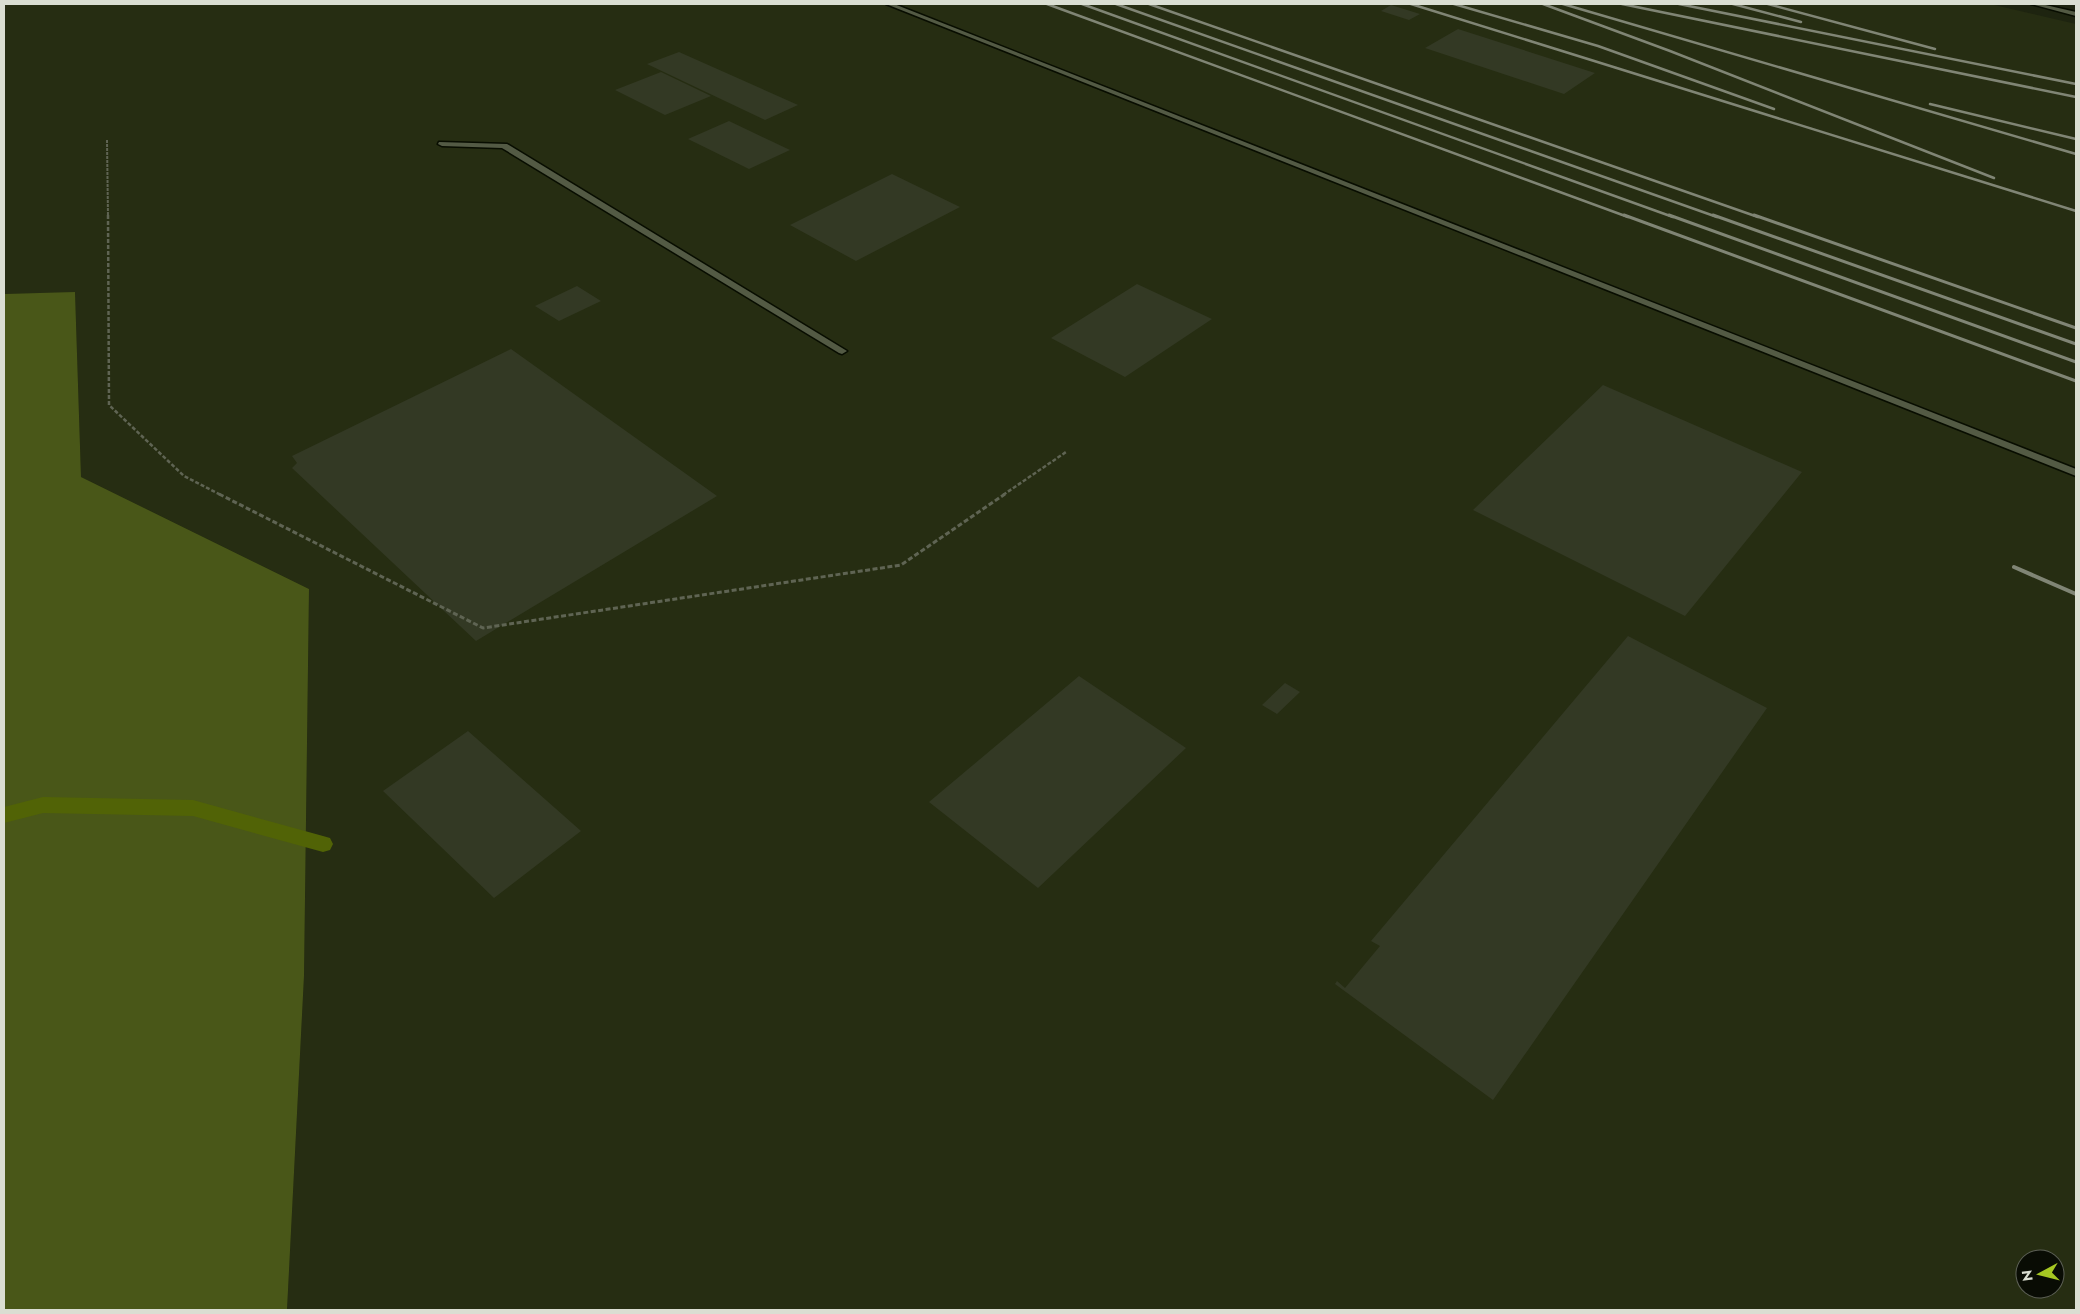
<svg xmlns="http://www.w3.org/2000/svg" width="2080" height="1314" font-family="Jost,sans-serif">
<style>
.built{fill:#262d12;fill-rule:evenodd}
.forest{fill:#495718}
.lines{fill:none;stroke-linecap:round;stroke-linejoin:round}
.stream{fill:#516306;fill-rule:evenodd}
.building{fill:#333924}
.minor-casing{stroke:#080d00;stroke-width:3}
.path-far2{stroke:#5f6453;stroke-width:2;stroke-dasharray:3 1;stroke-linecap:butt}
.path-far1{stroke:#5f6453;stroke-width:2.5;stroke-dasharray:4 2;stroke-linecap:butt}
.path{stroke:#5f6453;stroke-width:3;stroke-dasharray:5 2.5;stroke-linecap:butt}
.minor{fill:#535a44;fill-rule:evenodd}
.rail-far2{stroke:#808575;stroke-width:2.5}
.rail-far1{stroke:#808575;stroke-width:3}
.rail{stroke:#808575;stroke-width:4}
</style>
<rect width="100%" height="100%" fill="#1e2410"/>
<path class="built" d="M4,4H1990L2076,24V1310H287L304,976L309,589L81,477L75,293L4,294ZM2025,1259H2055V1289H2025Z"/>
<path class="forest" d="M75,292L81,477L309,589L304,976L287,1310H4V294Z"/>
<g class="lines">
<path class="stream" d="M43,797L193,800L323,836L330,838L333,844L330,850L323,852L193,816L43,813L4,823V807Z"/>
</g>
<path class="building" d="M1391,5L1420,14L1409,20L1381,11Z
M1458,29L1595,73L1564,94L1425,48Z
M679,52L798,105L765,120L647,64Z
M661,72L711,96L665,115L615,90Z
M729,121L790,150L749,169L688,139Z
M892,174L960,207L856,261L790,225Z
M1137,284L1212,319L1125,377L1051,338Z
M577,286L601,301L559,321L535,306Z
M511,349L717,496L476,641L292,468L297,463L292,456Z
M1603,385L1802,472L1685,616L1473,510Z
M1628,636L1767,708L1493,1100L1335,984L1337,981L1345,988L1380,946L1371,941Z
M1079,676L1186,748L1038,888L929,802Z
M1285,683L1300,692L1277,714L1262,705Z
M468,731L581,831L494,898L383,791Z"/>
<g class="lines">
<defs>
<path id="minor" d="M886,4H894L2076,469V476Z
M2031,4H2041L2076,12V16Z
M439,142L507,144L847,351L842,354L839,353L502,148L442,146L438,144Z"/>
</defs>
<use href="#minor" class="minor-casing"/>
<path class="path-far2" d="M107,140L108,217"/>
<path class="path-far1" d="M108,215L109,405L184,476L221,495
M1003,495L1066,452"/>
<path class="path" d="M219,494L483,628L901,565L1005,494"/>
<use href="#minor" class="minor"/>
<path class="rail-far2" d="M1047,4L1628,217
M1082,4L1673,217
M1116,4L1717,217
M1149,4L1758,217
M1411,4L2076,211
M1454,4L1598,46L1774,109
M1543,4L1670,51L1994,178
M1563,4L2076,154
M1622,4L2076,97
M1679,4L2076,84
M1733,4L1801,22
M1768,4L1935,49
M1930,104L2076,139"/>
<path class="rail-far1" d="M1624,215L2076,381
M1669,215L2076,362
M1713,215L2076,344
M1754,215L2076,328"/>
<path class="rail" d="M2014,567L2076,594"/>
</g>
<rect width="2080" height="1314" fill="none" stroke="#daded2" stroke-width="10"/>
<g transform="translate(2040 1274) rotate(263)"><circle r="24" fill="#090c04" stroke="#5d6056"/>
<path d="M0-4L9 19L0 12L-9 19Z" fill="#a6c822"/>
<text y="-8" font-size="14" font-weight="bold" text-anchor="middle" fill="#daded2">N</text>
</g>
</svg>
